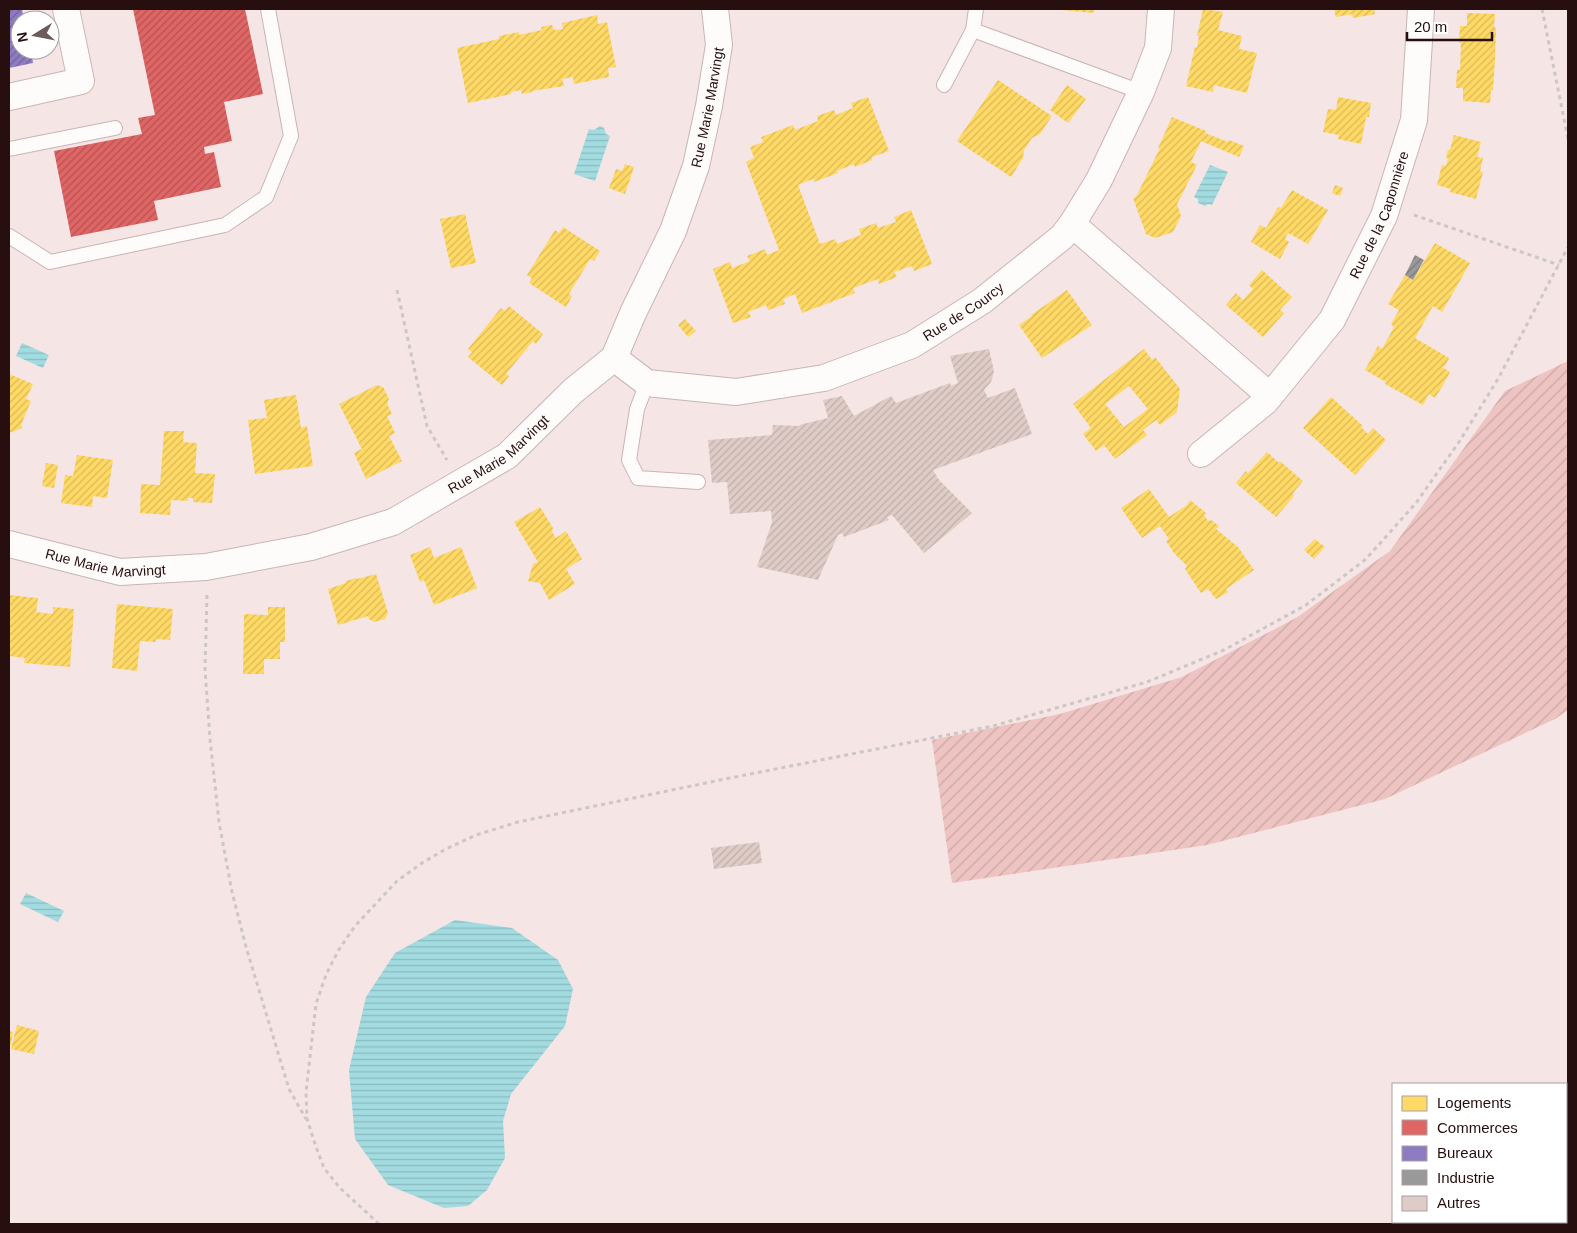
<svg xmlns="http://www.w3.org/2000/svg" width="1577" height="1233" font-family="Helvetica,sans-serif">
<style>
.garden{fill:url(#garden-furrows)}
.water{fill:url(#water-rules)}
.homes{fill:url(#homes-hatch);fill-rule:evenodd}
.shops{fill:url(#shops-hatch)}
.offices{fill:url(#offices-hatch)}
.industry{fill:url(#industry-hatch)}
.building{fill:url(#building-hatch)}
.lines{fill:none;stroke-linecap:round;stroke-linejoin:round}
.lane-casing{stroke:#c9b5b4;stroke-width:16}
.street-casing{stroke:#c9b5b4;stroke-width:28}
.path{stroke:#cdc6c6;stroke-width:3;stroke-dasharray:4 4;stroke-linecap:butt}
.lane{stroke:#fefbfb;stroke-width:14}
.street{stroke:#fefbfb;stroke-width:26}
.labels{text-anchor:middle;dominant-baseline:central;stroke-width:5;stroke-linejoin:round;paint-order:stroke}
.street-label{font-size:14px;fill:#260f0e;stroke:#fff}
</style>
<defs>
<pattern id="garden-furrows" width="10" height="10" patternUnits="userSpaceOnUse" patternTransform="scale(1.25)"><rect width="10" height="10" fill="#edc4c2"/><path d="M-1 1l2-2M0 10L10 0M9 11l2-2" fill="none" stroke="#cba7a6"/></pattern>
<pattern id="water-rules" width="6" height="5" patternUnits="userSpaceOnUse" patternTransform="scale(1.25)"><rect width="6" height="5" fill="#a2dbe0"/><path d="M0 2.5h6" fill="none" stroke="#8bbbbf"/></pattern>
<pattern id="homes-hatch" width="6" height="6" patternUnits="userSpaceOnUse" patternTransform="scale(1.25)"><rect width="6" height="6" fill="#ffd966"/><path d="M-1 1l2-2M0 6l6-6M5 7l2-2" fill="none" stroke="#dab957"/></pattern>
<pattern id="shops-hatch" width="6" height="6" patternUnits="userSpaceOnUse" patternTransform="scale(1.25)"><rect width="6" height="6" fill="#e06666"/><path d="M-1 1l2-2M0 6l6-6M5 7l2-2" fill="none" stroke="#b55252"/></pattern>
<pattern id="offices-hatch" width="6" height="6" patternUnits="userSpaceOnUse" patternTransform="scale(1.25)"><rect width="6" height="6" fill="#8e7cc3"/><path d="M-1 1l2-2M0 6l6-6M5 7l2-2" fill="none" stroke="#74649d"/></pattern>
<pattern id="industry-hatch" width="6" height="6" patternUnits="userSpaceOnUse" patternTransform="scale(1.25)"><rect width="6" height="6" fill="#999"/><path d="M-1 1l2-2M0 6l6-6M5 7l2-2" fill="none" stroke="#7d7b7b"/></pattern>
<pattern id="building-hatch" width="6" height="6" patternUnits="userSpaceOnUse" patternTransform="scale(1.25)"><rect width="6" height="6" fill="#dfccc7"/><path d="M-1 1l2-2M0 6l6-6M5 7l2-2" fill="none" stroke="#bfaeaa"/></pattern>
</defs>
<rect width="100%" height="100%" fill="#f5e5e4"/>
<path class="garden" d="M1568,361V710L1555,719L1385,799L1207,845L952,883L932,740L1060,714L1182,677L1296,618L1390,551L1505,391Z"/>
<path class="water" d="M600,126L604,128L606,134L610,136L595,181L574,174L589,129L594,130Z
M1210,165L1228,172L1212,205L1208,204L1205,206L1198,203V199L1194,197Z
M22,343L49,355L43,368L16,356Z
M26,893L64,911L58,922L20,904Z
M455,920L512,928L558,960L573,989L565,1026L511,1094L503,1121L505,1158L487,1190L468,1206L444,1208L388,1185L355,1139L349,1070L366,997L395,953Z"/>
<path class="homes" d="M1062,9H1094V13L1062,10Z
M1203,9L1223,12L1218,30L1242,36L1239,49L1257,53L1247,93L1214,85L1213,92L1186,86L1195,47L1197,48L1199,36H1197Z
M1334,9H1374L1375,14L1353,18L1352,14L1336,17Z
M1467,13L1495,14L1494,27L1496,28L1495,59L1493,90H1491L1490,103L1463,101V88H1456L1457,70H1460L1461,43H1459L1460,26H1467Z
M597,15L598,24L607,22L616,67L608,68L609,77L574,84L573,77L562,79L564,86L532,91V92L522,94L521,90L511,92V94L468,103L457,48L499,39V36L519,32V35L542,30L541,27L552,25L554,30L563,29L562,23Z
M998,80L1052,116L1040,134L1032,138L1024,150L1023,158L1011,177L957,141Z
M1067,85L1086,99L1068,123L1050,110Z
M868,97L889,151L872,157V160L855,167L854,164L837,171L838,173L814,182L813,179L798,185L820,244L835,239L837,244L861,235L859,229L876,223L878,228L896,222L894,217L911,210L932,264L914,271L912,266L894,272L897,277L879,284L878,279L853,288L855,293L802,313L795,294L783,299L785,304L768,310L766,305L748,312L751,317L733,323L713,269L730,262L732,268L750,261L747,256L765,249L767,255L779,250L746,162L754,158L750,147L763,142L761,137L793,125L795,130L818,121L817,116L834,110L836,115L853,108L851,103Z
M1338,97L1371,103L1369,117H1366L1361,144L1338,139L1339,135L1323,132L1328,109L1336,110Z
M1172,117L1206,131L1205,133L1228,142L1229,140L1244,146L1239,157L1201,141L1191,162L1197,165L1177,204L1181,216L1173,232L1155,238L1146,234L1133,198L1136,197L1160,148H1158Z
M1454,135L1481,142L1477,157L1483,158L1480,171L1483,172L1476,199L1450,192L1451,189L1437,185L1442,165L1446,166L1448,158L1446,157L1448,150H1450Z
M625,164L634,167L625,194L609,188L616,169L622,171Z
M1335,185L1343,188L1340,196L1332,193Z
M1292,190L1328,210L1308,244L1288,233L1285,239L1289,242L1280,259L1251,242L1260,225L1266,228L1278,207L1281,208Z
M465,214L476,263L451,268L440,219Z
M563,227L600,251L594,261L590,259L569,294L572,296L566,307L529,283L532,278L527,275L555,230L559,233Z
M1435,243L1470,263L1442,312L1433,306L1415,338L1449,358L1445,366L1442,367L1450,372L1443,385L1435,398L1429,394L1423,405L1385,384L1386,382L1365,370L1378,346L1382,349L1394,327L1391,324L1399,310L1388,304L1405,275L1413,280Z
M1262,270L1292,297L1280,310L1284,313L1263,337L1226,305L1236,293L1243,300L1253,289L1249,285Z
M1067,290L1092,325L1042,358L1019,325L1032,316L1031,315Z
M509,306L543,334L536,344L533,341L506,374L509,376L502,385L468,357L472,352L468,349L501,308L505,311Z
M685,319L696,331L688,337L678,325Z
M1144,349L1152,360L1155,357L1180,389L1177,412L1160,425L1156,420L1143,430L1147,435L1115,459L1104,445L1096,451L1083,434L1091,428L1073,404ZM1129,386L1148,409L1124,427L1105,404Z
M9,374L33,384L26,399L31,401L21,425L22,428L9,433Z
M377,385L383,387L389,399L387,404L392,414L387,416L395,433L389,436L402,461L366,479L354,453L362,449L339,404Z
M296,395L301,428L307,426L313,466L255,474L248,420L267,418L264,400Z
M1331,397L1363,426L1361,427L1368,434L1373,428L1386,440L1355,475L1303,428Z
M164,431H184L183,442L197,443L195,473L215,474L212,503L193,502V498H188V501L171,500L170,515L140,513L141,484L160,485Z
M1267,452L1279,463L1280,461L1303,481L1293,493L1294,496L1276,517L1236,483L1246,471L1248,473Z
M77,455L113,460L107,498L93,496L92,507L61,503L65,475L73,476Z
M46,463L58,465L54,488L42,486Z
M1149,489L1169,517L1187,505L1190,500L1206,513L1204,515L1208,521L1211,520L1219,526L1216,529L1238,547L1254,570L1226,589L1228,592L1216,599L1208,589L1201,593L1185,569L1187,566L1174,553L1166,541L1169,539L1160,526L1142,538L1121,508Z
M540,507L553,528L552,532L556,538L566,531L582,559L566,569L575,584L549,600L540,583L528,581L533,564L538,562L514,522Z
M1315,539L1325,547L1314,559L1304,550Z
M430,547L434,558L461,547L477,588L434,605L424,580L420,582L410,555Z
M376,574L388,613L385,619L374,622L369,619L368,616L338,625L328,589L346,583V581L356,578L357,579Z
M9,595L38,598L36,612L53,614V607L74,609L70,667L24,663L25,658L9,656Z
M117,604L173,609L170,640L156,639V642L140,641L137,671L112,668Z
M268,607H285V642H280V659H264V674H243L244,614L268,615Z
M17,1025L39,1031L34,1054L11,1049Z
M9,1031L13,1032L11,1045L9,1044Z"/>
<path class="shops" d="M133,9H245L263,94L224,102L232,141L204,147L205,154L214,152L221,187L154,201L158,220L71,237L54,151L142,134L138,118L155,115Z"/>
<path class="offices" d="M9,9H22L24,20H20V50H31L33,63L9,68Z"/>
<path class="industry" d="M1415,255L1424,260L1413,280L1405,275Z"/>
<path class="building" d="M989,349L994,371L993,376L991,382L984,390L988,398L1015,388L1032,434L933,470L939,480L972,513L924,553L892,515L887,517L889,520L844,537L842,533L838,535L818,580L757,567L772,522L771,511L730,514L727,482L712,483L708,440L772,435L773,425L800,426L799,425L828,418L823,400L842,396L854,416L891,396L896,403L950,383L951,386L958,383L950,356Z
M759,842L762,863L714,869L711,848Z
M1399,1222H1451L1452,1224H1400Z"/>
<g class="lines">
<defs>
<path id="lane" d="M973,30L1141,92
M944,85L973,30L976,9
M9,149L115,128
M9,236L50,262L225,225L266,197L291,136L268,9
M647,383L637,409L629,460L638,478L698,482"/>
<g id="street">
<path d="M9,97L81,81L66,9"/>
<path d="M1072,224L1270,396"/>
<path id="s1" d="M614,358L647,383L736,392L824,378L912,345L982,301L1062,237L1072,224L1099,180L1141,92L1158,48L1161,9"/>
<path id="s2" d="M1201,454L1265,402L1332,320L1384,216L1414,120L1421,9"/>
<path id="s3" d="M9,544L120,572L206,567L311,547L393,522L507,456L573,391L614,358L633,313L673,231L696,166L709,106L719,45L715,9"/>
</g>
</defs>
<use href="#lane" class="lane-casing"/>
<use href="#street" class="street-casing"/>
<path class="path" d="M1542,9L1568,139
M1414,215L1559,265
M397,290L427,426L447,460
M207,595L205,669L210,739L219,822L232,892L246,947L289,1089L306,1119
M1566,1196L1568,1194
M379,1224L340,1188L324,1168L316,1147L307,1119L306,1092L316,1004L326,975L338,951L355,926L397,881L422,863L446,849L476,835L518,822L725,779L993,726L1147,682L1224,650L1306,605L1366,559L1416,503L1459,442L1498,379L1568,247
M1525,1224L1529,1222"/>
<use href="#lane" class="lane"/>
<use href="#street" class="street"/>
</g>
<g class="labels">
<g class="street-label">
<text stroke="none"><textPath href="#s3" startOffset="939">Rue Marie Marvingt</textPath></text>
<text stroke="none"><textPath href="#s2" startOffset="304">Rue de la Caponnière</textPath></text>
<text stroke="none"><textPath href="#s1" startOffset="375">Rue de Courcy</textPath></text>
<text stroke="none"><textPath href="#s3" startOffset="519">Rue Marie Marvingt</textPath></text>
<text stroke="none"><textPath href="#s3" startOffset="99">Rue Marie Marvingt</textPath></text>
</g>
</g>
<rect width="1577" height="1233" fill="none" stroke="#260f0e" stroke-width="20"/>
<rect x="1392" y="1083" width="175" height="140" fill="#ffffff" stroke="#a89f9f"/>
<rect x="1402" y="1096" width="25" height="15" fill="#ffd966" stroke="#a89f9f"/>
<text x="1437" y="1108" font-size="15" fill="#260f0e">Logements</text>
<rect x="1402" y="1120" width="25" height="15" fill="#e06666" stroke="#a89f9f"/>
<text x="1437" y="1133" font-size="15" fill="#260f0e">Commerces</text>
<rect x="1402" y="1146" width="25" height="15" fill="#8e7cc3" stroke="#a89f9f"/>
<text x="1437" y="1158" font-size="15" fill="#260f0e">Bureaux</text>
<rect x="1402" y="1170" width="25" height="15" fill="#999999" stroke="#a89f9f"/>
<text x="1437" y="1183" font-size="15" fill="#260f0e">Industrie</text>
<rect x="1402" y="1196" width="25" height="15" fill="#dfccc7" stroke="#a89f9f"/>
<text x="1437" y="1208" font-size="15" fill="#260f0e">Autres</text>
<g transform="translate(35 35) rotate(260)"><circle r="24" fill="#ffffff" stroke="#a89f9f"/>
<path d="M0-4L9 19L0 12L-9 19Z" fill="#6e5a59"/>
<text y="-8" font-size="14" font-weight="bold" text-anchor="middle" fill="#260f0e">N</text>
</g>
<path d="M1407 32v8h85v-8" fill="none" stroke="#260f0e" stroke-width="2.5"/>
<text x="1414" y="32" font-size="15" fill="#260f0e" stroke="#ffffff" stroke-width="4" paint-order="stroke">20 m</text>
</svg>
